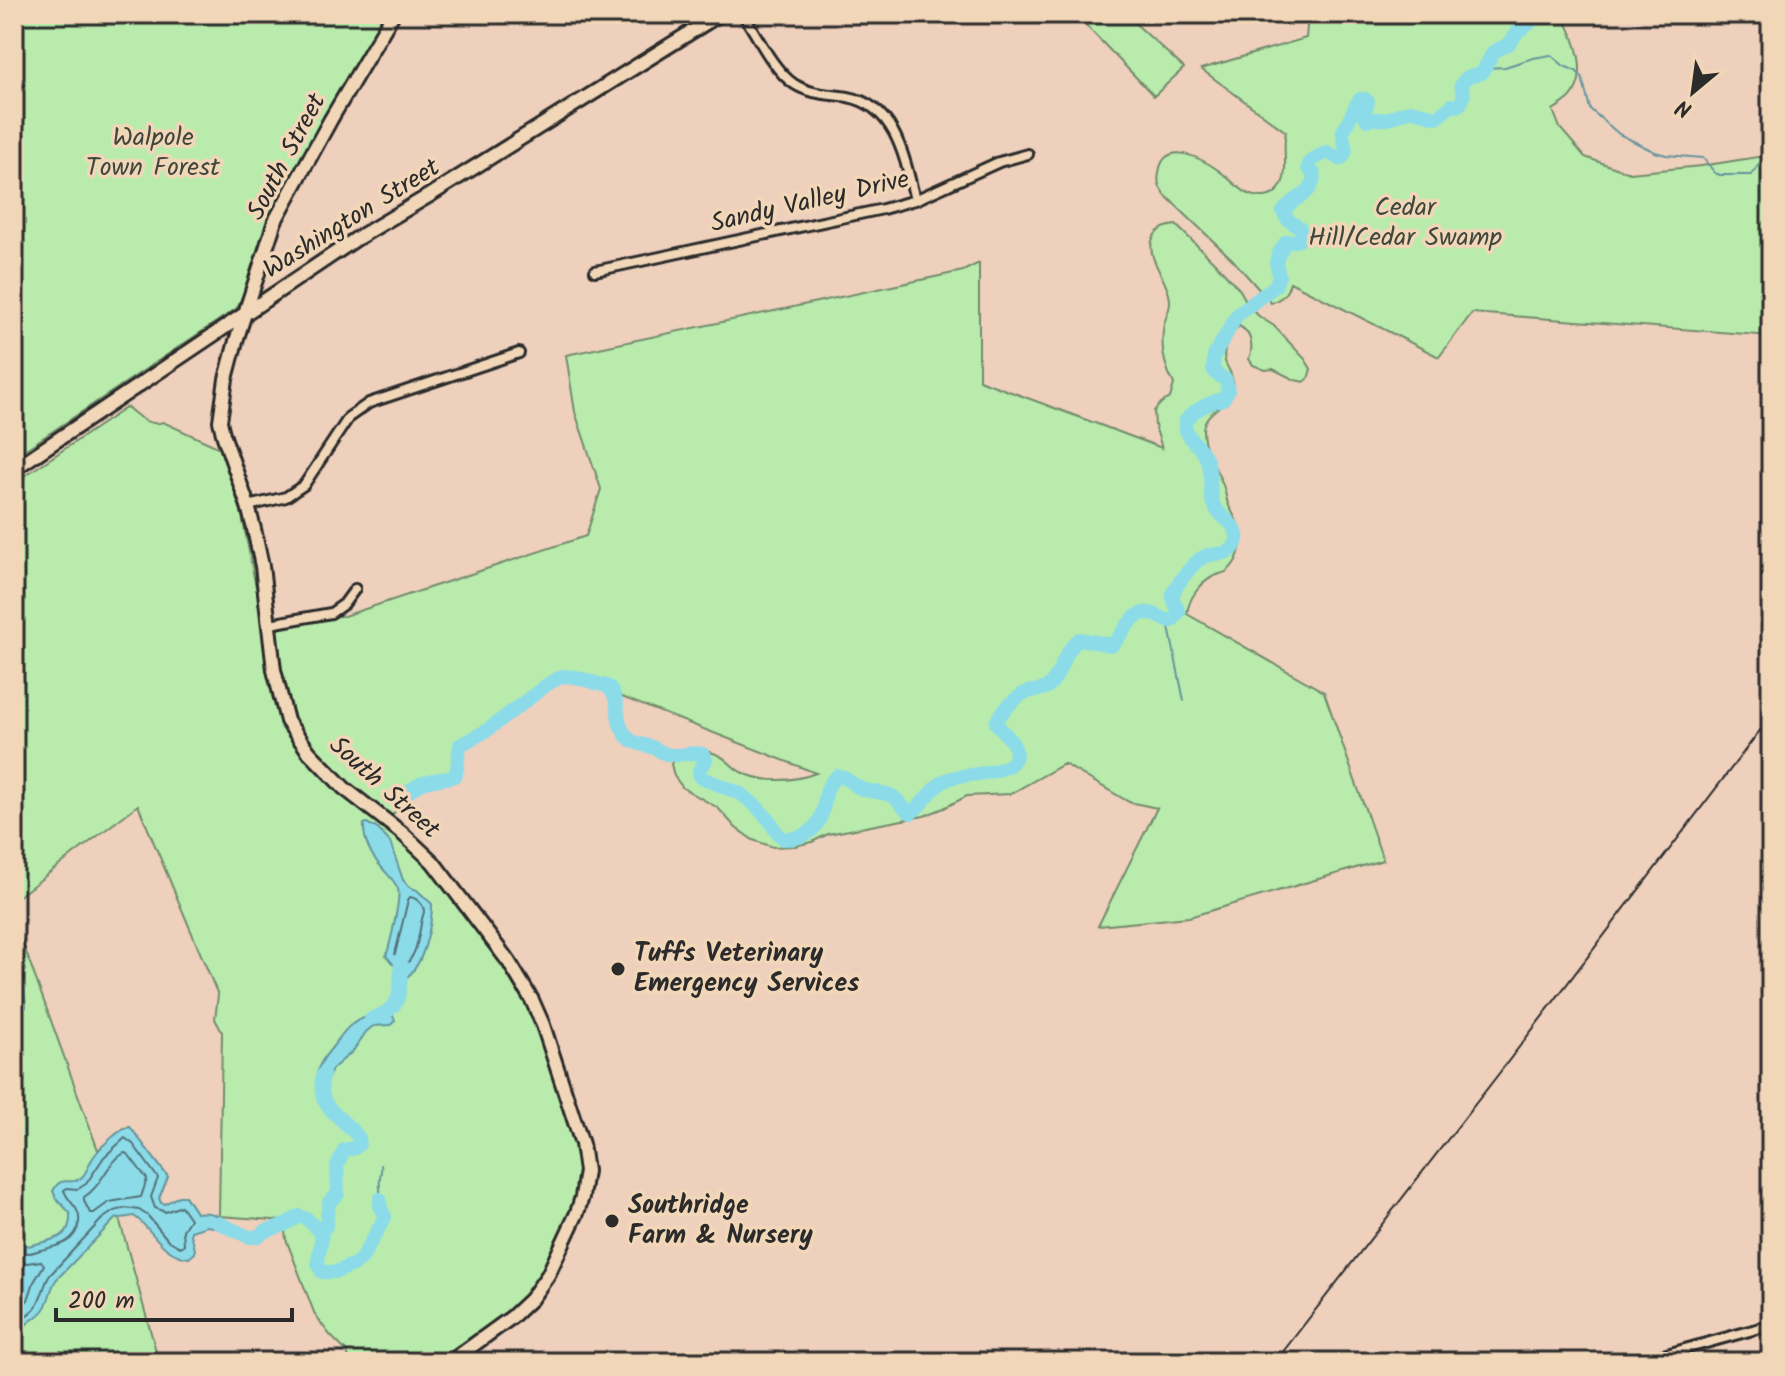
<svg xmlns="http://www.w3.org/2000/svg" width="1785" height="1376" font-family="Kalam,sans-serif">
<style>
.green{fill:#b8ebac;stroke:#728b6c;stroke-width:2}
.water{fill:#8cdbe9;stroke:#65959d;stroke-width:2}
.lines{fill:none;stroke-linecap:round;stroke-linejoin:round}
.shore{stroke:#527177;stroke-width:2}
.stream{stroke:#65959d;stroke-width:2}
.river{stroke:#8cdbe9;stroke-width:14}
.street-casing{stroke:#2b2b2b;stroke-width:14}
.secondary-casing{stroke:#2b2b2b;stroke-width:18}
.street{stroke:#f1d7b8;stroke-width:8}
.secondary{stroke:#f1d7b8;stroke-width:12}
.rail{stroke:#2b2b2b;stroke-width:2}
.poi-dot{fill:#2b2b2b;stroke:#f1d7b8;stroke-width:3}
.labels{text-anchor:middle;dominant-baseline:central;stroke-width:7;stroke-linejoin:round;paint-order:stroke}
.park-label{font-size:26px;fill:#40483e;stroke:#f1d7b8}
.street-label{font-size:26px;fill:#2b2b2b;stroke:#f1d7b8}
.poi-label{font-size:26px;font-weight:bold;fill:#2b2b2b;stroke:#f1d7b8;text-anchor:start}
</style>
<rect width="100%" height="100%" fill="#eed0bd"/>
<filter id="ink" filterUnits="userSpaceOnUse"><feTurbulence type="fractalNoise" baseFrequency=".0125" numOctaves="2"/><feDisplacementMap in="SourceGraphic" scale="16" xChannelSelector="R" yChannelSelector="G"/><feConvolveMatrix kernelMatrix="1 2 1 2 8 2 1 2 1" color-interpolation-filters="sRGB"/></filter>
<g filter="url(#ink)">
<path class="green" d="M14,14H393L269,237L237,308L14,457Z
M1075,14H1125L1184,68L1154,96Z
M1308,14H1562C1574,36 1589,71 1573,94C1569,101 1560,105 1553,110L1560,128L1585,157L1630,173L1701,166L1771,155V336L1472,313L1439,357L1290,282C1287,294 1283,298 1271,303L1233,260L1165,195C1159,187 1157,183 1159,173C1163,138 1201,158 1218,170C1228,177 1236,187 1247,193C1256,198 1269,199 1276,192C1292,179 1281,150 1286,132L1201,69L1306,38Z
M1176,225L1220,268L1240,290L1250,308L1260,317L1274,326L1305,359L1311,369L1308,379L1304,382L1295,380L1273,369L1265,370L1253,365L1249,359C1254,346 1251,332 1239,326C1230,335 1220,351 1226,364C1230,371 1234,379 1233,387C1231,407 1203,409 1203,431C1203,450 1218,470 1224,488C1226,494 1226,500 1229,506C1234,515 1239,524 1241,534C1243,547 1237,564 1226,572C1225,572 1215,576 1214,576C1199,584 1189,598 1187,614L1324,692L1383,860L1189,917L1098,926L1157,808L1129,802L1064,764L1010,794L967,796L944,808L924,816L828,834L812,842L795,846L773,847L753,840L736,828L718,808L683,788L674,776L671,764L677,754C690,749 708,749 720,756C728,760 733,768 741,772C763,783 793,782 816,773L614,694L609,687L602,684L575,677L562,676L548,684L486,731L460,745L456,775C447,780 440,778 430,780C409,785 399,806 388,822L412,841L532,1000L582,1144L585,1184L540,1288L450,1362H350L347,1352L330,1335L315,1315L286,1239L284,1225L288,1221L219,1216L222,1032L215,1019L218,995L138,805L14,900V483L127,407C138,416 148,427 163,422L220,448L241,511L263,623L272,696L278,713L289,733L296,720L283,685L275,617L344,616L586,536L601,489L575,412L566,355L963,271L979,263V380L1162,448L1155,426L1154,411L1161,403L1170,398L1174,384C1164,366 1160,345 1164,324C1166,316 1171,308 1170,300C1169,281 1147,260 1152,241C1155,230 1166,226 1176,225Z
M14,919L98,1150L124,1128L130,1127L168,1177L159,1198L161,1203L165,1204L179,1196H185L196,1213L126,1216L119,1218L159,1362H14Z"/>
<path class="water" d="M367,823L378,829L390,842L403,880L409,887L417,890L432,904C432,924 424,964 407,977L397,975L395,966L386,956C390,945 401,898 398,889C395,881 388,875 383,869C371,856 363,841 364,824Z
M387,1013L393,1016L395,1020L391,1025L373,1026L366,1032L353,1051L332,1069L322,1091C309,1075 323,1058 334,1045C339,1039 344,1030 351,1025C361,1017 375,1014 387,1013Z
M130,1127L168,1177L159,1198L161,1203L165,1204L179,1196H185L196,1213C214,1210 223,1218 235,1230L207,1226L191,1231C190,1239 196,1245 195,1253L189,1258C160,1254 155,1231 134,1216L115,1219L56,1280C50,1289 50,1300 44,1309C40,1315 35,1318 29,1322C17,1332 15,1348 14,1362V1207C16,1220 15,1239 28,1246C49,1239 72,1242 70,1213L56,1198L53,1191C62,1173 70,1187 81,1178C86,1174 88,1167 91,1161C97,1150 118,1129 130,1127Z"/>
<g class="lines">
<path class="shore" d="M410,897C417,898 424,905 424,912C418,929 420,952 405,965L395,954L408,900Z
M124,1153L128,1154L147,1179L141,1197L109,1202L94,1213H90L84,1201V1197C102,1186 106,1164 124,1153Z
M14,1244C17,1249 17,1250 23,1252C30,1255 35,1251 41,1250C58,1246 76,1243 79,1222C81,1207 67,1202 64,1190L67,1188L77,1189L86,1184L104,1157L125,1138L133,1144L158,1178L151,1197L155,1208L165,1212L181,1206L190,1219L183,1230L184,1245L180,1247L168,1240L148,1216L139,1210L126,1208L114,1211L102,1219L50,1275C43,1285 43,1298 35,1308C29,1315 20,1319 14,1327
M14,1259L27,1263L41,1261L44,1265L34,1282L28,1300L14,1312"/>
<path class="stream" d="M1485,68L1505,67L1533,58L1551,55L1564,66L1576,71L1582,77L1590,109L1619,134L1655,152L1666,155L1703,158L1715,173L1720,175H1751L1760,163L1771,157
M1168,622L1184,701
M14,977L23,978L26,1007L14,1019
M14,1025L19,1062L14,1071
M380,1199C381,1191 379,1186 380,1179C380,1174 382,1171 381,1165"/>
<path class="river" d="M401,801C407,792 417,784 429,781C439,778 447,780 456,775L460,745L486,731L548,684L562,676L575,677L609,687C621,703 615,715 622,729C631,746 639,742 654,748C659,750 665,755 671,755C683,756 691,751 703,754L706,760L699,770L700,777L741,794L755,805L770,821L777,833L784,839C807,839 820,828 824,805C826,792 826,786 837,776C847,777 851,784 860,788C870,793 882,791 892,796C900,801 903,809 911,813C926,802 930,788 948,779C961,773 1024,777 1015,748C1011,738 1002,731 996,723C1000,713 1018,694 1028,692C1034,690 1041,691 1047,687C1062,676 1061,654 1079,639L1112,645C1124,635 1132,607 1153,614C1161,616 1164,621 1172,621L1179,612L1173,599V593C1179,581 1193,562 1205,556C1214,553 1228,556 1234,547C1247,526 1216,518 1212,501C1209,486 1212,472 1206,458C1200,444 1184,438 1185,422C1191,411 1210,402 1223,399L1228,391L1226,380L1215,373L1213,369L1214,356L1237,315L1275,286L1279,276L1276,263L1278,255L1286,242L1299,240L1302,236L1300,228L1288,220L1283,212C1294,194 1313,199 1314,174L1308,168C1309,159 1320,156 1327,152L1340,159C1351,152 1342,142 1343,131C1350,121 1352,109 1360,99H1365L1368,102L1364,115L1367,120C1374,118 1381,120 1387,119C1397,116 1402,111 1413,111C1423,111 1428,117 1438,117L1452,105L1457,106L1461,103L1464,95L1461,85C1466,76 1471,75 1482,73L1493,52L1509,44L1519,30L1530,23L1532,14
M371,1019C406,1007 399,991 401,959
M219,1223L249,1237H255L260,1235L265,1231L284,1225L299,1216L307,1219L318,1230H322L326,1226L329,1202L338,1194L337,1166L344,1150L355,1148L359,1144V1138C341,1114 315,1110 323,1074
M322,1230C321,1236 322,1243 320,1248C318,1260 316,1261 322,1272H336L355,1264L362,1258L385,1217L380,1206V1199"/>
<defs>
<path id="street" d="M743,14C757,35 773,70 794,84C811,95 829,94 848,97C896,106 905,159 915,200
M595,271L883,209L915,200L999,162L1028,154
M248,506L286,497L304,485L349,417L369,403L519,353
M270,624L331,613L344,604L355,589
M1638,1362L1771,1325"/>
<path id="secondary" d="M393,14L331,119L275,221L236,341L226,379L220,421L223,434L248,506L254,529L262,566L274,670L287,721L309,752L344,788L402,833L433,862L509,962L532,1000L543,1025L582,1144L586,1171L582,1197L577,1213L548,1275L531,1299L512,1317L450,1362
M14,469L356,239L430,195L720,14"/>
</defs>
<use href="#street" class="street-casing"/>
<use href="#secondary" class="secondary-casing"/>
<use href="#street" class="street"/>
<use href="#secondary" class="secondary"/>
<path class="rail" d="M1275,1362L1497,1076L1771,716"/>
</g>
</g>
<g class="poi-dot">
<circle cx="618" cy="969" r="8"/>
<circle cx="612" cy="1221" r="8"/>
</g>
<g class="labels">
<g class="park-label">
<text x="153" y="138">Walpole<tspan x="153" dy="30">Town Forest</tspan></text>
<text x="1405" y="208">Cedar<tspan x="1405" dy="30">Hill/Cedar Swamp</tspan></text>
</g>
<g class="street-label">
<text transform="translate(287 157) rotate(-62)">South Street</text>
<text transform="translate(810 202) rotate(-13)">Sandy Valley Drive</text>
<text transform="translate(352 219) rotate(-32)">Washington Street</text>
<text transform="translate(384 788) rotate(42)">South Street</text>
</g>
<g class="poi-label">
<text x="634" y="954">Tuffs Veterinary<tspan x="634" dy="30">Emergency Services</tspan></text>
<text x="628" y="1206">Southridge<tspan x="628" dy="30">Farm &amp; Nursery</tspan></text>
</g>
</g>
<rect width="1785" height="1376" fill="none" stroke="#f1d7b8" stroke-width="48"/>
<rect x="24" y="24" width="1737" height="1328" fill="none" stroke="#2b2b2b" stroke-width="3" filter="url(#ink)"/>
<g transform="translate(1693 92) rotate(209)" stroke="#f1d7b8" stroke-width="6" paint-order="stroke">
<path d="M0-6L14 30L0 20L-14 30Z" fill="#2b2b2b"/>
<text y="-12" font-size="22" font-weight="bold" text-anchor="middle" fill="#2b2b2b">N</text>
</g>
<path d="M56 1308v12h236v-12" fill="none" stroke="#2b2b2b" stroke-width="4"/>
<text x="68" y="1308" font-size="24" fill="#2b2b2b" stroke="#f1d7b8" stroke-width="6" paint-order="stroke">200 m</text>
</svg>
